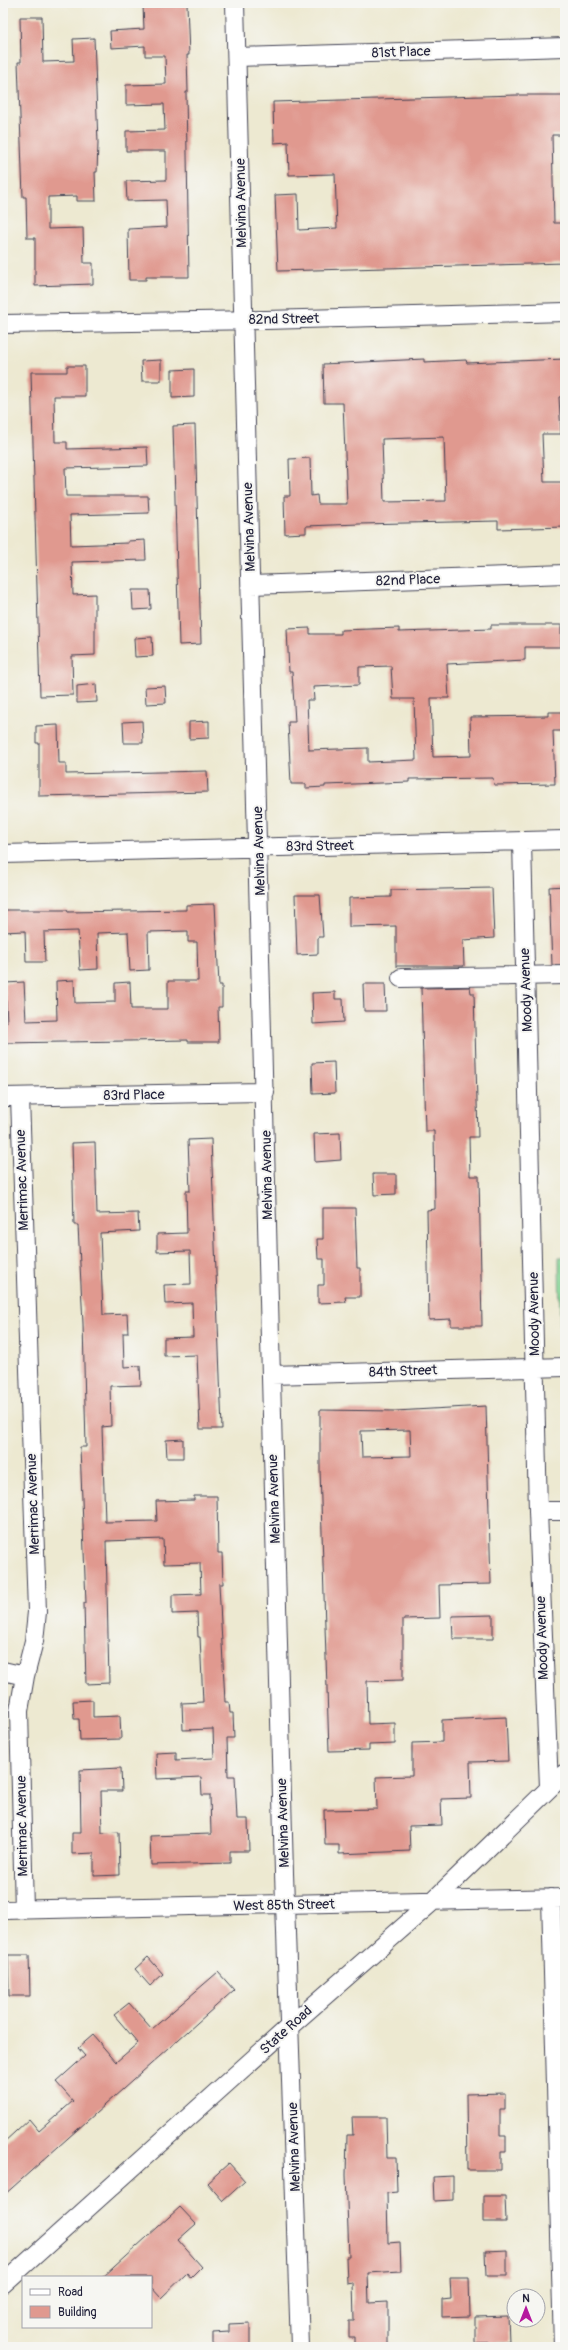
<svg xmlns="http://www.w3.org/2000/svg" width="568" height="2350" font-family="Pangolin,sans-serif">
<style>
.green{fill:#87d797;stroke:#547c69}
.building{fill:#e0998f;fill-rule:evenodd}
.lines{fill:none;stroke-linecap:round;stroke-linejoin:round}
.minor-casing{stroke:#404052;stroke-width:20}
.minor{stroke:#fff;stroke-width:18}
.labels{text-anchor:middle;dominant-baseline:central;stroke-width:4;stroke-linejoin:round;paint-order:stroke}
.street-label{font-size:14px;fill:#22223b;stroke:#f6f6f2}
</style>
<rect width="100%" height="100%" fill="#f6f6f2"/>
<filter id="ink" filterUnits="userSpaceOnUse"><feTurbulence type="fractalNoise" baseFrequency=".025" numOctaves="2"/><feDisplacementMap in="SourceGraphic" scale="8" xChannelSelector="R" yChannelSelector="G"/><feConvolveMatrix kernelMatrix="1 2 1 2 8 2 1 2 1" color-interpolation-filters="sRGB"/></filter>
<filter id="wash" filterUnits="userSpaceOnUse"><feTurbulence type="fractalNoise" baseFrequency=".012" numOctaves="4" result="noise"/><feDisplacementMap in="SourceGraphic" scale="16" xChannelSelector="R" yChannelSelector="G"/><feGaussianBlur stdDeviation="0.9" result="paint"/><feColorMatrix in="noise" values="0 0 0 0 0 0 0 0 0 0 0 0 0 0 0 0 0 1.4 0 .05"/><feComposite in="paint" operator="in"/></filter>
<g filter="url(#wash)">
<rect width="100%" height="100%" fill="#ede9d1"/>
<path class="green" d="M559,1257H565V1396H561Z"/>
<g id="blocks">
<path class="building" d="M187,4L189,55H187L188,92H186L189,277H146V280H129L128,229L167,227L166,200L127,201L126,181L166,180V151H126V131L165,130L164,104L126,105V85L166,84L165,56H145V46L111,48L110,31L144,29L143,5Z
M20,17H42L43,62L74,61L73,39L94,38L98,143L97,172H95L96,201H77V196L48,197V229L83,228L84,263H93V284L35,286V238H27L26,197H23L18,62H21Z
M517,95H565V135H552L554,223H565V263L278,271L275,195L298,194L299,230L337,228L335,174L289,175L288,142L274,143L273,102Z
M424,359V362L466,360L467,363L565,359V396L559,397L561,434H542L544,482H565V527L498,529V521L359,524L306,526V533L285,534L284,496H290L289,459L310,458L311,496L317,495L318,504H347L343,403H324L323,364ZM444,437L446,501L384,502L382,439Z
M161,360V381H142L141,361Z
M67,366H85V396H54L55,442H67V449L147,447L148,466L65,468L66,496H148L149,513L70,515L71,545L128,543V541L145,540L146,560L72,562L73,595L95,594V655L72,656L73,695L40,696L31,372H67Z
M194,369V397L172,398V370Z
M195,425L201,644L179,645L173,426Z
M132,590H150L151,609L133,610Z
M491,625H561V647H525V660L447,664L449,698H431L433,757L471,756L470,717L548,716V712H565V731H553L555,784L494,785L493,778L409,779V782L325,785V787L306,788V784H291L288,722H295L292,672H289L287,629L310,628V634H341V630L399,628V632L491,629ZM391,666L393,699H414L416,760L368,762V748L309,750L307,700H314L313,687L359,685V667Z
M152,637L153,656L135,657L134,638Z
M96,684L97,702L77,703V686Z
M165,686L166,703L146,704L145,687Z
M142,721L143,743H124L123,722Z
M209,721V738L189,739V722Z
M58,725L59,763H66V774L207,771L208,792L39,796V743H36V726Z
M565,886V965H552L549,887Z
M492,888L494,938L463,940L464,966H396V926L349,927V898L391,897V890Z
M295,895H320L323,937H318V954L297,955Z
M215,904L219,985H222V1007H218L219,1042H188V1040L3,1043V1022H7L5,983L24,982L26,1021L57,1020L56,981L74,980L75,1003L115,1002V983L130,982L131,1009H168V981H198L197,942H188V931L148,932L149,970L130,971L128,932L97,933L98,969L80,970L78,931L44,932L45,962H26L25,931L3,932V910H67L68,912L186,910V905Z
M363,984H385L386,1011H364Z
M470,987L471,993H474L478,1137H469L470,1176H479L482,1326H451V1319L429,1320L427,1210L435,1209L434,1131H425L421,988Z
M335,992V999H343L344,1022L313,1024L312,993Z
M334,1062L335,1093L313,1094L312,1063Z
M340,1133L341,1160L315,1162L314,1134Z
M211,1139L222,1429H200L197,1355L164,1356V1338L193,1337L192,1303L165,1304L164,1285L191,1284L190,1251L157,1252V1234L187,1233L186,1191H190L188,1140Z
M95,1142L97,1214L138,1213L139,1231L100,1233L103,1315L127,1314L128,1333H123L124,1367L140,1366L141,1385L110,1386L111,1426L102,1427L105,1522L157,1521L156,1501L194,1500V1496H217L218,1553H222L223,1584H219L225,1702H229L230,1713H233L234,1738H227L228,1776H235L237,1819H248L249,1851H230V1863L151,1865L150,1836L211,1834L210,1795H202L201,1777L157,1779L156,1753L176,1752V1760L214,1758L213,1729L183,1730L182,1703L203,1702L200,1637H198L197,1613L172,1614V1595L201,1594L200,1563L164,1564L163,1539L106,1541L109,1683L86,1684L84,1603H86L80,1447H86L83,1324L78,1225H74L72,1143Z
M373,1174H396V1194L374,1195Z
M323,1208H355L357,1268H360V1297H345L346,1302L318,1303V1285H324V1259H318L317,1239H323Z
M486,1406L491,1584L439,1585L440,1618L403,1619V1680L367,1681L368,1724L395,1723V1744L369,1745V1750L329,1751L320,1470V1410L395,1411ZM410,1430L411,1456L362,1457L361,1431Z
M183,1439V1458H167L166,1440Z
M493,1615V1639H453L452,1616Z
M93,1700V1717L120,1716L121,1739L80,1740L79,1719H74L73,1701Z
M506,1717L508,1761L470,1762L471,1798L441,1799L442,1825L409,1826L410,1851L339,1854V1845H325L324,1810L377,1809L376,1777L412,1776V1743L442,1742V1720Z
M121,1768L122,1791H101L102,1833L119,1832L120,1875L94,1876V1853L72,1854V1833H81L80,1770Z
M8,1955H29L30,1996H9Z
M148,1957L163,1974L150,1986L135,1969Z
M218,1972L234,1990L3,2196V2143L29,2119L39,2131L73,2101L56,2082L85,2056L78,2048L93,2035L116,2062L138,2043L114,2015L129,2003L152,2029Z
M505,2093V2109H500V2136H506V2152H501V2170H467L466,2094Z
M352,2117H386L387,2158H396L397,2192L387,2193L388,2243L400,2242L401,2271L368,2273L369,2303L388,2302V2347H355V2337H349V2321H354L353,2282L347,2283L346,2257H349L346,2175L347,2135H353Z
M229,2163L245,2181L223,2201L207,2183Z
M453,2176V2200L434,2201L433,2177Z
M484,2196H505L506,2222H484Z
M180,2207L196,2224L178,2240L202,2267L191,2278L187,2273L161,2298L151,2287V2277H103Z
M507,2250V2276H486L485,2251Z
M450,2277H469L470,2316L442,2317V2299L451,2298Z
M508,2316L509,2342L475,2343V2317Z
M250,2323V2347H213V2333L229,2332V2324Z"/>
</g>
</g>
<g filter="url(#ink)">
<use href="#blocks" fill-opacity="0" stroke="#404052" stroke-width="1"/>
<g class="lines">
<defs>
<path id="minor" d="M235,3L284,1873L300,2347
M237,57L565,47
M3,324L266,320L565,312
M251,585L565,574
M522,841L538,1511L549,1787
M3,854L565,840
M401,978L565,975
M3,1097L265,1092
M20,1097L37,1612L34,1641L25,1676L19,1711L24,1910
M271,1375L565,1367
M538,1511H565
M3,1671L25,1676
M551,1898L563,2347
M3,1910L565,1898
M3,2284L289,2027L432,1902L565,1773"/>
</defs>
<use href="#minor" class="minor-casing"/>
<use href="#minor" class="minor"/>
</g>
</g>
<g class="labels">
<g class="street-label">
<text transform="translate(401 52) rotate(-2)">81st Place</text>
<text transform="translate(241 203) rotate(-91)">Melvina Avenue</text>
<text transform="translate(284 319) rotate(-1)">82nd Street</text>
<text transform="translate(249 527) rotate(-92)">Melvina Avenue</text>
<text transform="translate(408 580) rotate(-2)">82nd Place</text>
<text transform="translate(320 846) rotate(-1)">83rd Street</text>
<text transform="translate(259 851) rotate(-92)">Melvina Avenue</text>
<text transform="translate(526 990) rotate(-92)">Moody Avenue</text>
<text transform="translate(134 1095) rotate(-1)">83rd Place</text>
<text transform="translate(267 1175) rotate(-91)">Melvina Avenue</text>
<text transform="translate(22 1180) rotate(-92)">Merrimac Avenue</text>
<text transform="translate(534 1314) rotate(-91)">Moody Avenue</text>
<text transform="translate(403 1371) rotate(-2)">84th Street</text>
<text transform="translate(274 1499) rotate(-92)">Melvina Avenue</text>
<text transform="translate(33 1504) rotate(-92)">Merrimac Avenue</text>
<text transform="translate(542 1638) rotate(-92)">Moody Avenue</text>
<text transform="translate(283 1823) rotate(-92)">Melvina Avenue</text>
<text transform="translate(22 1826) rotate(-91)">Merrimac Avenue</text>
<text transform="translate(284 1905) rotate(-1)">West 85th Street</text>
<text transform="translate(286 2030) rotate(-42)">State Road</text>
<text transform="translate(294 2147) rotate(-92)">Melvina Avenue</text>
</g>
</g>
<rect width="568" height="2350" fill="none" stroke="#f6f6f2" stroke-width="16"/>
<rect x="22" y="2276" width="130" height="52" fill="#f6f6f2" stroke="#a1a1a9"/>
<rect x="30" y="2289" width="20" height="6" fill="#ffffff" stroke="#a1a1a9"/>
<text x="58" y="2296" font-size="12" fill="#22223b">Road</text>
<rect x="30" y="2306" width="20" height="12" fill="#e0998f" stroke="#a1a1a9"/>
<text x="58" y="2316" font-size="12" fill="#22223b">Building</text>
<g transform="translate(526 2308)"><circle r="19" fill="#f6f6f2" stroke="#a1a1a9"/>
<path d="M0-3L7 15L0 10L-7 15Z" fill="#b5179e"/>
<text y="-6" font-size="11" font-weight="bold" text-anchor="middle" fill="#22223b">N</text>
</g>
</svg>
